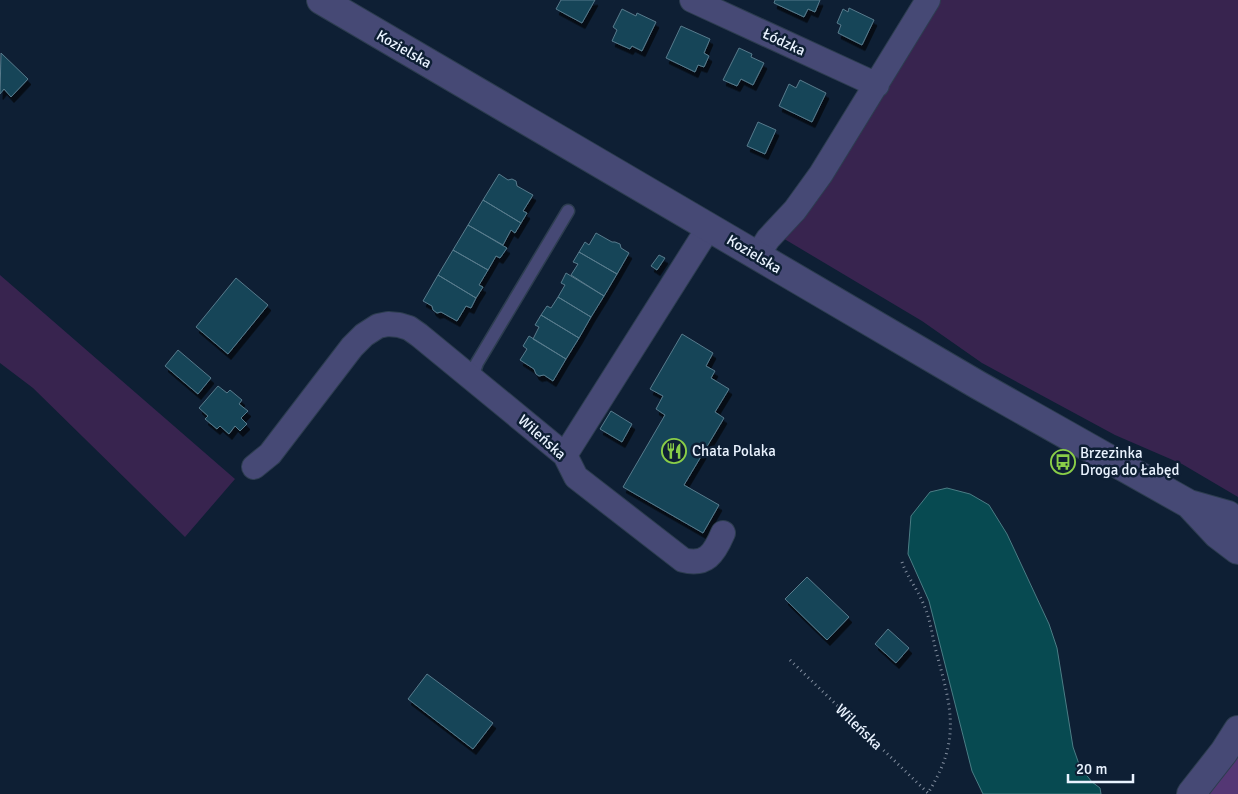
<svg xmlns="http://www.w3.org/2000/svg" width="1238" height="794" font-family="Signika,sans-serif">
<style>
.green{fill:#38244f}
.forest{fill:#543774}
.water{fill:#074a51;stroke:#4b7d85}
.building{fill:#154559;stroke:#587b8c;filter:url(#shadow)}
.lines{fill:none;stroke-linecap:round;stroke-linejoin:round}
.service-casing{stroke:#2d3d50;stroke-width:15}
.minor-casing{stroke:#2d3d50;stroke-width:26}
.tertiary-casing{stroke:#2d3d50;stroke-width:30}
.path{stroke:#818d9e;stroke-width:3;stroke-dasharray:1 4;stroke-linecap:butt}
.service{stroke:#464975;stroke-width:12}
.minor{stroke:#464975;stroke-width:24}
.tertiary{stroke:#464975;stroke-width:28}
.labels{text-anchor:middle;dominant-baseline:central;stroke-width:5;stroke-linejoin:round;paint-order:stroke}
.street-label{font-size:15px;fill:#eaf3ff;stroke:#0e1f34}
.poi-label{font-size:15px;fill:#eaf3ff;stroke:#0e1f34;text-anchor:start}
</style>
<defs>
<filter id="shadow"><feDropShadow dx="3" dy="5.5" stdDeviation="0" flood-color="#0009"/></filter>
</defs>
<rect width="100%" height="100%" fill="#0e1f34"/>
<path class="green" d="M939,0H1238V497L1182,464L1115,435L982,363L922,321L781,237Z
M0,275L235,479L185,537L33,388L0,363Z"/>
<path class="forest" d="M1238,757V794H1208Z"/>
<path class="water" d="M947,488L970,494L989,505L1007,534L1049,624L1057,648L1073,747L1080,767L1092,782L1100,788L1101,794H983L972,771L929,601L908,554L911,516L930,492Z"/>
<path class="building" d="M561,0H595L582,23L556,9Z
M775,0H820L815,12L808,9L804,17L774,3Z
M849,8L874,20L862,45L838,33L841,25L837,23L843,9L848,12Z
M622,9L636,16L637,13L656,22L642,51L632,46L630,49L612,41L617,30L613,27Z
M681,26L710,39L704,53L709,56L704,67L698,65L695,72L666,58Z
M739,48L752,54L751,57L764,63L753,85L741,79L737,86L723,80Z
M1,53L28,79L11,97L4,89L0,94Z
M800,80L826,93L812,122L779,106L789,84L796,88Z
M758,122L776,130L765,154L747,146Z
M499,174L508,180L512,179L516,181L517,186L533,195L523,211L527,213L521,223L483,200Z
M483,200L521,223L515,233L511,230L503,245L468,225Z
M468,225L507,248L500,258L496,256L488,270L453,250Z
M596,233L612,242H615L620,244L621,248L629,253L617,274L579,252L585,242L589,245Z
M453,250L488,270L479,285L483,287L476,298L438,275Z
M579,252L617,274L604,296L571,275L578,264L573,262Z
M659,255L665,258L657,270L651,266Z
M566,273L604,296L591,317L558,297L565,285L561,283Z
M438,275L476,298L471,308L466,306L457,321L441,312L437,313L433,310L432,306L423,301Z
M236,278L268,305L228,354L196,327Z
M558,297L591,317L579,338L541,315L547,306L551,308Z
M541,315L579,338L566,359L533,339L539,327L535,325Z
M682,334L713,353L706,366L715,371L711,378L729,389L715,412L724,418L684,485L719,505L703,533L623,487L665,415L656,409L663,396L650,389Z
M529,336L566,359L553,381L544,375L539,376L536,374L534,369L520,360L527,349L523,346Z
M178,350L211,378L198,394L165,366Z
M218,386L227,393L230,390L242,400L239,404L248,411L241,418L247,424L240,431L235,426L229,434L220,426L217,429L205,419L208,416L199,408Z
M611,411L632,424L622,442L600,429Z
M807,577L849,617L827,640L785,599Z
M888,629L909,648L896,663L875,644Z
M427,674L493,723L473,749L408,699Z"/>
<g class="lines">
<defs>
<path id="service" d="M472,377L477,363L568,211"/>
<path id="minor" d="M692,0L877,85
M757,256L768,239L795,210L821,174L928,0
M565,455L709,227
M254,467L270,454L352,347L364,335L378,326L388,324L399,325L409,328L419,335L565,455L576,477L683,560C706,566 714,554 723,533"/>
<path id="tertiary" d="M321,0L978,385L1189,504L1228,515L1238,522
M1190,505L1217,534L1238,550
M1191,794L1224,752L1238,730"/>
</defs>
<use href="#service" class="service-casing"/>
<use href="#minor" class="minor-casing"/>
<use href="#tertiary" class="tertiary-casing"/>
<path class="path" d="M902,562C907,577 917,588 923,603C930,617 932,635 936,651C951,707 962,739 928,793
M790,660L929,794"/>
<use href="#service" class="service"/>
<use href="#minor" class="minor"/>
<use href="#tertiary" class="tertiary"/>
</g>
<defs>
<symbol id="restaurant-ring" viewBox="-11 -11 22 22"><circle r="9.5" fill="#0e1f34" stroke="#8ace48" stroke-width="1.5"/><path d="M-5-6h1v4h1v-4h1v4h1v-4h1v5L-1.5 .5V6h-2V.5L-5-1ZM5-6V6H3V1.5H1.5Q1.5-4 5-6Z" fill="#8ace48"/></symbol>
<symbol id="bus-ring" viewBox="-11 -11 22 22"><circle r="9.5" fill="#0e1f34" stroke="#8ace48" stroke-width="1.5"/><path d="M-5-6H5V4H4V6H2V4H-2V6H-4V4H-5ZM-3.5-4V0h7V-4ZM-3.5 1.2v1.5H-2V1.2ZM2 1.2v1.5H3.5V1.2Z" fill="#8ace48"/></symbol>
</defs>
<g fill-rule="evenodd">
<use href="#restaurant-ring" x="660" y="437" width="28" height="28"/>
<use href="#bus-ring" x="1049" y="448" width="28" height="28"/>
</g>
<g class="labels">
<g class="street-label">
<text transform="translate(784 42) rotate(25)">Łódzka</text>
<text transform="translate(404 49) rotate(30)">Kozielska</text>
<text transform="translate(754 254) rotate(31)">Kozielska</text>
<text transform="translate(542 437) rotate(42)">Wileńska</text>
<text transform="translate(859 727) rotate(44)">Wileńska</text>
</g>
<g class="poi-label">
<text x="692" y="451">Chata Polaka</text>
<text x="1080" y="453">Brzezinka<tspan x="1080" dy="17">Droga do Łabęd</tspan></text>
</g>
</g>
<path d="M1068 774v8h65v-8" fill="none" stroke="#eaf3ff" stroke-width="2.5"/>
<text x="1076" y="774" font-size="15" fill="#eaf3ff" stroke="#0e1f34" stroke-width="4" paint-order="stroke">20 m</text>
</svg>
